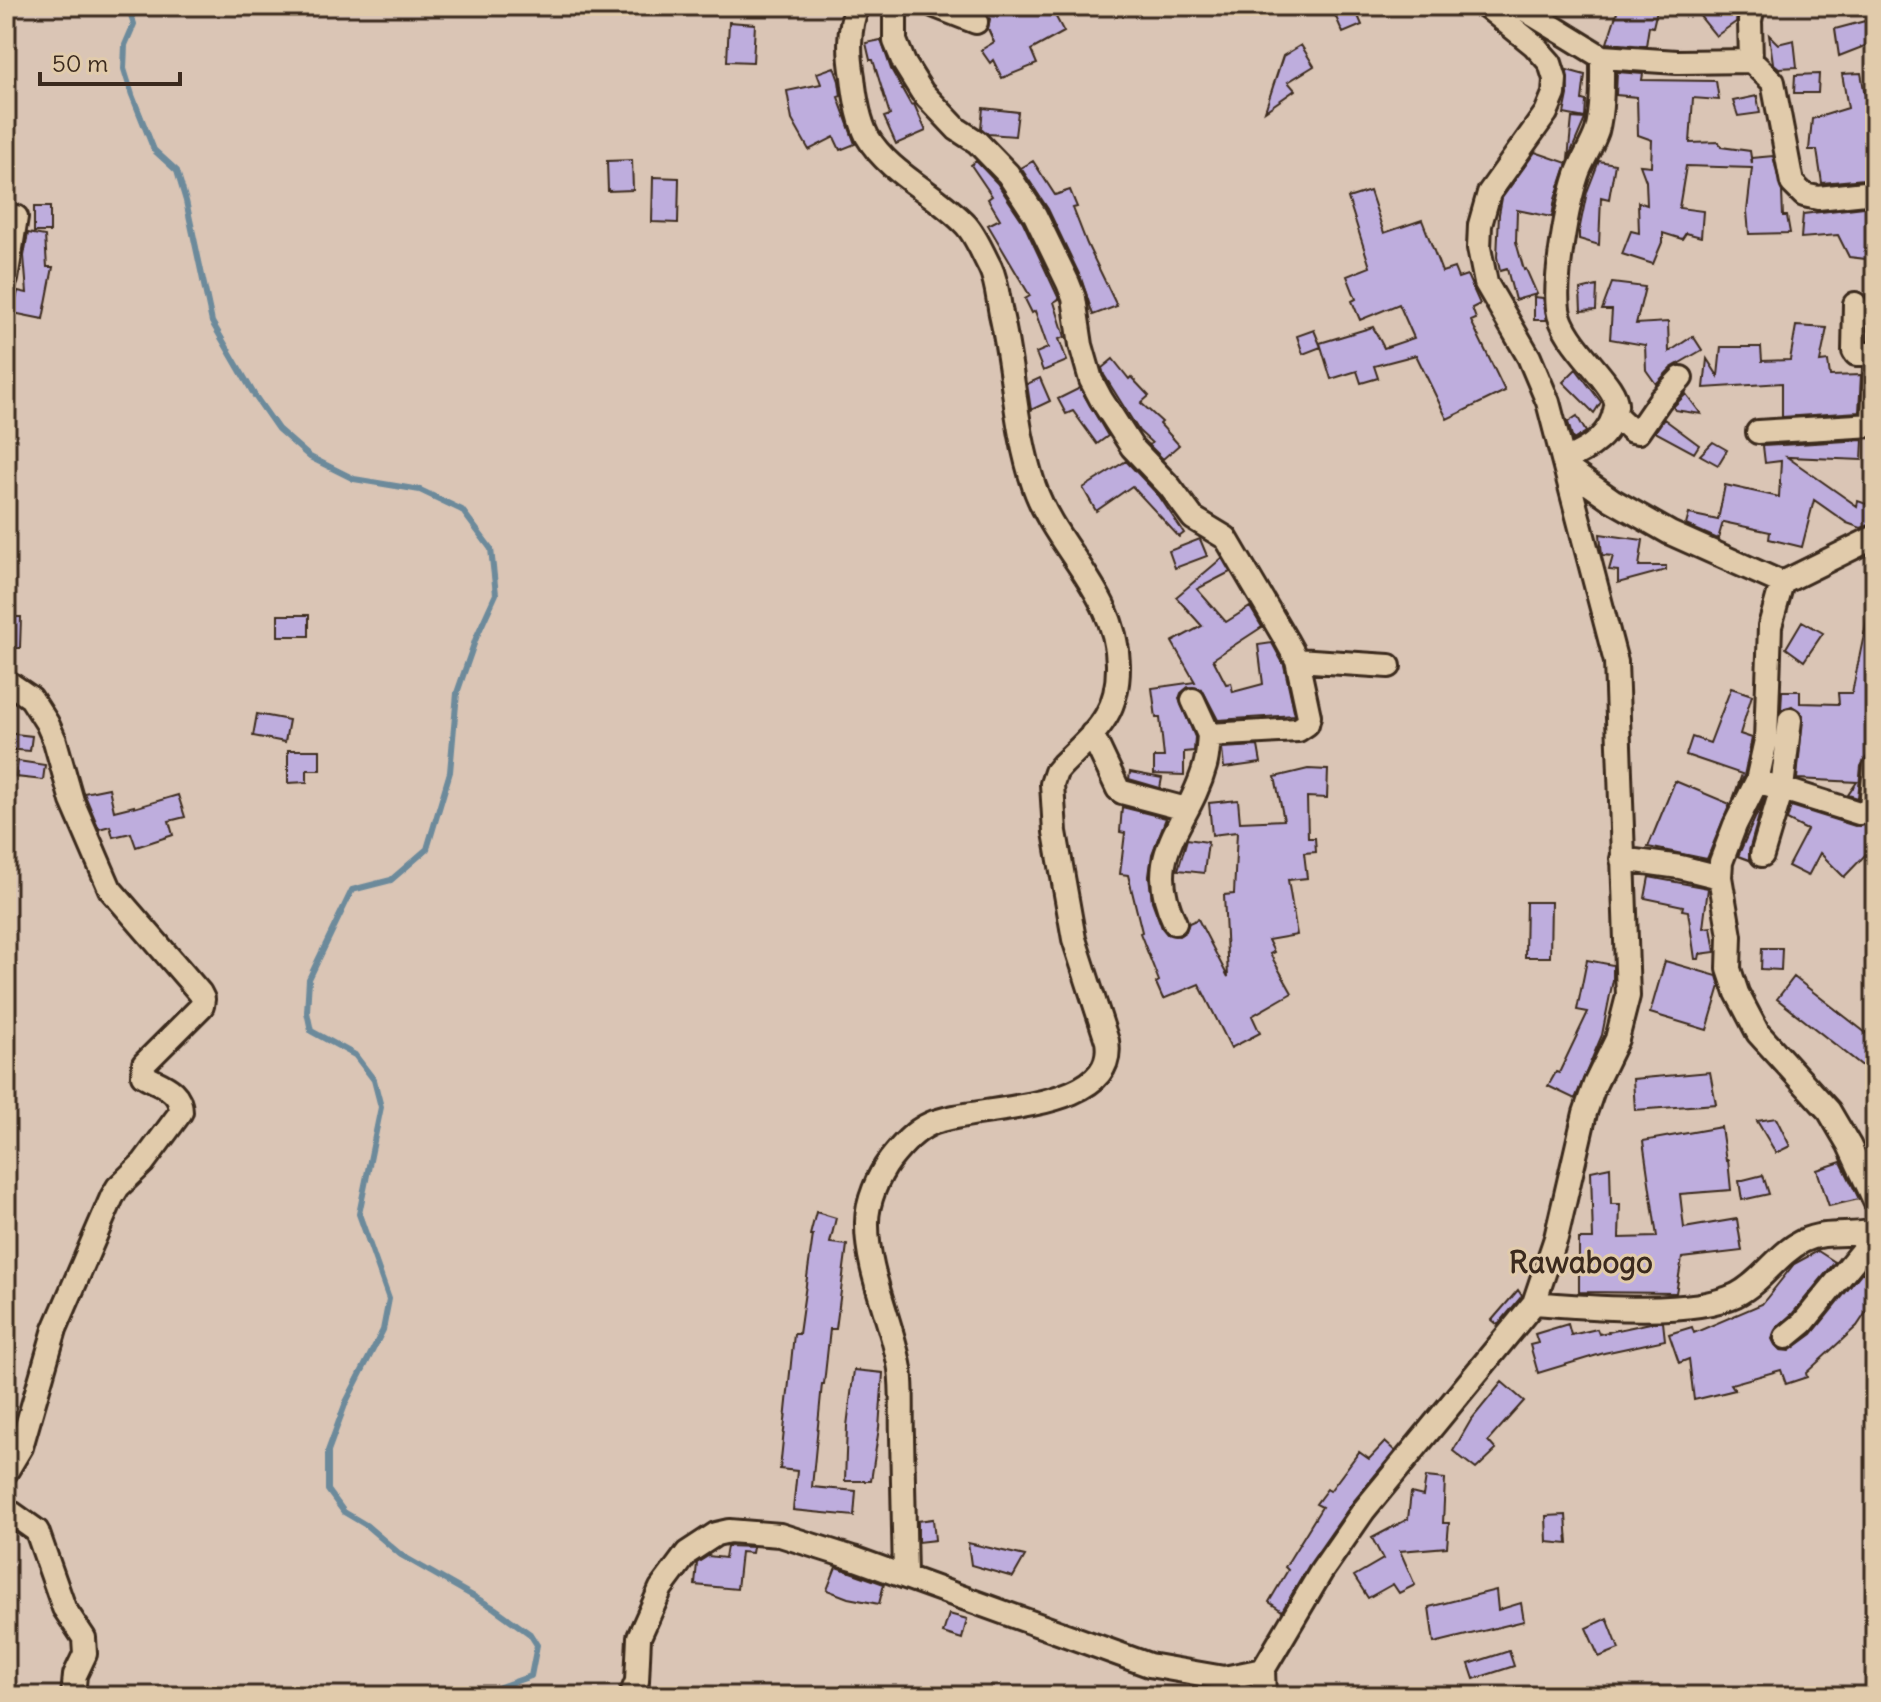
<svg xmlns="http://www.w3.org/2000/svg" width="1881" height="1702" font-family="Delius,sans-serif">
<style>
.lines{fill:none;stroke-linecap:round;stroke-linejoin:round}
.stream{stroke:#6c8a9b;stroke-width:6}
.building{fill:#beaddd;stroke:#3b2a1e;stroke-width:2}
.minor-casing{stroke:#3b2a1e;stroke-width:28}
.minor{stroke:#e1cbab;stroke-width:22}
.labels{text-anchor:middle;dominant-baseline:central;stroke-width:6;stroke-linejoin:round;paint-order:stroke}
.quarter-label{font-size:30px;font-weight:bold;fill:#3b2a1e;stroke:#e1cbab}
</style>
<rect width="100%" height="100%" fill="#dac5b5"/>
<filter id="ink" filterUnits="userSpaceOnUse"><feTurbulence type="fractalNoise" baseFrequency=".0125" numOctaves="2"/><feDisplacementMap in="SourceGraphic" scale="16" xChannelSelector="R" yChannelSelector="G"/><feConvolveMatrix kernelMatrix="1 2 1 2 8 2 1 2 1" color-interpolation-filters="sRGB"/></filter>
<g filter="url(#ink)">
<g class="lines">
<path class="stream" d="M128,6L134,24L125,45L124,69L132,95L154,150L177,171L186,201L212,322L255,396L278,429L310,457L354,479L420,490L462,510L491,549L496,594L476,638L457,693L450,772L427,849L391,880L352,890L309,979L307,1012L311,1031L355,1055L374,1080L381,1107L359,1214L389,1299L383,1330L346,1402L328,1451V1490L344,1512L366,1525L401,1555L494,1608L530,1634L537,1645L531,1676L500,1687L486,1696"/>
</g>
<path class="building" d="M978,6H1050L1064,32L1031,50L1037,64L1002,78L993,60L990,63L981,50L994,42L988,29L990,19Z
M1331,6H1354L1362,25L1343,33Z
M1619,6H1658L1653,27L1649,26L1646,46L1607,43Z
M1713,6H1739L1736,22L1716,36L1699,15Z
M1865,21L1875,42L1839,56L1835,29Z
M729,22L755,24L753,62L727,61Z
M1769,35L1778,44L1794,40L1797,67L1779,68L1773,63Z
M881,40L891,69L911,105L914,104L926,131L896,144L884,117L890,115L873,60H870L866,43Z
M1301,45L1314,66L1288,82L1295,90L1265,111L1283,56Z
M834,67L839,81L841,96L838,97L855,144L840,150L834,137L809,150L792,120L787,91L821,84L817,73Z
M1567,70L1585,75L1582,100L1586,101L1585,118L1564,114L1568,95Z
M1617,72L1643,74L1642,80L1716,81L1719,100L1693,98L1690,143L1719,142L1721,147L1750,151L1752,164V158L1773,156L1782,192L1783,216H1787L1790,233L1749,234L1747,211L1752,168L1686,166L1679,208L1703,211L1701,237L1686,233L1682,239L1663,233V240L1653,264L1622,254L1631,231L1639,233L1638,202L1647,205L1646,181L1640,165L1651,166L1652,140L1638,135L1637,97L1616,95Z
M1861,73L1867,106H1875V178L1822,183L1817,150H1809L1812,119L1848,108L1842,74Z
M1819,74L1818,93H1794L1795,75Z
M1757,96L1760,113L1738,116L1733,101Z
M983,108L1018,112L1015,136L988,134L981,128Z
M1572,118L1585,119L1568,159Z
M1535,152L1567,163L1555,199L1552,217L1517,210L1516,242L1524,270L1526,269L1537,294L1515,300L1507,269L1500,271L1497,257L1499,214L1502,198Z
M632,160L633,190L608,191L607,161Z
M976,161L997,183L1023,222L1059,299L1054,302L1065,337L1059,339L1067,361L1043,371L1036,353L1048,348L1035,311L1032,313L1025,299L1030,296L988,225L1000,219L988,199L992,196L971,165Z
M1033,161L1055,195L1070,190L1077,207L1073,208L1087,244L1117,306L1093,315L1081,278L1048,209L1021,168Z
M1599,161L1615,164L1609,199L1601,197L1599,245L1579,239V231L1587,192Z
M653,177L679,178L678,223L652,222Z
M1370,191L1384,233L1422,220L1442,272L1454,268L1458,278L1467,275L1480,304L1472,308L1476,319L1471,321L1505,391L1447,419L1416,355L1374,366L1378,378L1361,383L1357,371L1331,379L1320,343L1373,327L1384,348L1414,338L1399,304L1360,320L1352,301L1356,299L1347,276L1370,267L1348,198Z
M1873,206L1875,260L1849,257L1838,235L1801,238L1803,214Z
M34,207H50V232H34Z
M28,233L45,236L47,267H53L43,319L13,313L18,291L27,293L24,256Z
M1612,283L1645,287L1636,324L1668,322L1669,352L1693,336L1702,350L1671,368L1656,384L1646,370L1645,345L1610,339L1612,310H1602Z
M1597,286L1596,310L1581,311L1580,290Z
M1534,297L1543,298L1547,320H1534Z
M1796,326L1827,328L1820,362L1828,361L1830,376L1861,375L1859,412L1782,417V383L1704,388L1707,359L1718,376L1721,347H1761L1762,361L1790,360Z
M1314,330L1321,347L1303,354L1297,336Z
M1113,359L1129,379L1131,377L1149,396L1141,403L1162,422L1160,424L1179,445L1163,459L1149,445L1152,443L1139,431L1104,375L1102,368Z
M1576,369L1601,402L1594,413L1563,382Z
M1040,378L1050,401L1031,410L1027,384Z
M1080,388L1108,436L1097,444L1073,411L1066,414L1058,399Z
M1686,394L1701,414L1675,410L1673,407Z
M1577,416L1586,432L1573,440L1568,422Z
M1664,419L1699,445L1694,453L1655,432Z
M1863,440L1862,460L1787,457L1857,506L1858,501L1875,507V523L1861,528L1847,523L1814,500L1802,547L1769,539L1770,532L1723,522L1718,539L1686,525L1689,514L1718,520L1725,485L1779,497L1781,461L1765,463L1763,446Z
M1713,442L1727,450L1718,465L1700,455Z
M1126,461L1159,496L1184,533L1179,537L1132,486L1096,511L1083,488Z
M1600,534L1643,540L1639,566H1666V570L1618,583V571L1609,570L1613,556L1602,555Z
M1200,539L1207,556L1175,568L1169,551Z
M1222,558L1230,572L1197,589L1226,622L1250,607L1262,627L1213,659L1226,684L1231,683L1233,692L1263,684L1258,645L1272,643L1284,665L1295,715L1218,720L1202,689L1188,687L1181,693L1179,699L1195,737L1194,751L1184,752V775L1154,774V757H1164L1160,718H1156L1152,688L1195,682L1172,642L1202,626L1176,597Z
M278,615H309V636H278Z
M1868,615L1875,616V680L1871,697L1874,721L1871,752L1861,766L1858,798L1848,795L1857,782L1797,779L1803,715L1792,706L1781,710L1782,691H1800V703L1839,704L1838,693H1852Z
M6,617H21L20,648H6Z
M1802,621L1823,633L1804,661L1786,648Z
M1731,688L1752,695L1740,734L1752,738L1744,776L1733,799L1742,774L1686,755L1692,737L1710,743Z
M257,714L289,720L285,742L253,736Z
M6,733L32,736L30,751L6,749Z
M1258,746L1261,763L1224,768L1222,748Z
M288,750H320V770H307V782L288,783Z
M18,761L45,765L43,780L16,777Z
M1308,769L1328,770L1327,798L1307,797L1308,838H1315L1316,852L1304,853L1307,878L1288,880L1297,935L1268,940L1274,952L1270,954L1292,993L1252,1016L1260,1033L1231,1048L1199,984L1163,999L1156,983L1159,981L1140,933L1142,932L1128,875L1120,874L1125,833L1120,832L1122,807L1166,818L1152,854L1149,876L1152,901L1162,928L1167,934L1179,936L1186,931L1189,923L1198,919L1228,977L1224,895L1234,894L1237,832L1212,835L1209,803L1238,800L1240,822L1284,820L1275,777Z
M1130,772L1162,778L1160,788L1129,779Z
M1675,781L1730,804L1707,859L1648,847Z
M109,788L114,811L134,806V808L178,795L185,817L169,821L173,835L136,847L131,833L113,837L110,826L99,829L84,793Z
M1764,798L1749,851V860L1738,856Z
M1791,806L1855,826L1875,822V855L1869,851L1844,877L1820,853L1808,876L1788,866L1807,830L1787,820Z
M1187,839L1208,842L1204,873L1178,870Z
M1649,877L1708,888L1703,928L1711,927L1715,952L1700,954L1699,959H1695L1688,911L1682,910L1683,906L1645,898Z
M1526,902H1551L1550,957H1525Z
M1762,948H1782L1781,970L1761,969Z
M1587,960L1613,965V980L1602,1035L1575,1099L1548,1086L1556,1072L1559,1073L1588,1012L1577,1010Z
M1665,961L1717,976L1720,986L1707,1030L1650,1013Z
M1794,977L1875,1040V1063L1869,1071L1777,999Z
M1710,1072L1716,1104L1635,1110L1633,1079Z
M1776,1118L1790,1146L1776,1153L1757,1121Z
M1721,1127L1726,1161L1728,1160L1731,1190L1680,1194L1684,1228L1737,1219L1742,1251L1682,1258L1676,1293L1579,1292V1239H1593L1591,1171L1610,1167L1611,1204H1620L1619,1238L1657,1237L1643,1141Z
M1841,1162L1859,1199L1829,1206L1817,1170Z
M1763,1175L1769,1194L1742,1200L1739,1181Z
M816,1212L836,1218L830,1243L847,1245L836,1329H830L824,1384H822L812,1487L856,1491L854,1516L793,1510L797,1471L780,1469L794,1334H799L813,1235H810Z
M1818,1251L1835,1262L1793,1313L1777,1327L1772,1339L1775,1345L1780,1350L1789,1351L1812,1334L1862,1272L1875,1281V1299L1857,1326L1806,1373L1807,1377L1786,1384L1781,1370L1731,1384L1735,1390L1694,1400L1689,1359L1679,1363L1669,1334L1692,1327L1694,1333L1762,1304L1794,1264Z
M1518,1290L1522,1296L1498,1325L1492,1320Z
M1655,1322H1663L1665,1340L1604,1353L1538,1373L1530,1345L1538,1343L1535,1334L1568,1324L1571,1335L1597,1329L1599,1334Z
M854,1370L883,1373L879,1428L871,1481H845L847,1426Z
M1502,1382L1524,1401L1488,1441L1496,1450L1476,1469L1453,1451L1471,1420Z
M1385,1442L1395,1451L1353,1502L1309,1565L1282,1611L1269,1602L1288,1570L1285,1567L1322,1507L1316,1504L1327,1489L1330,1491L1359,1452L1369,1459Z
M1426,1477L1445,1479L1443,1523H1449L1447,1547L1400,1551L1415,1585L1399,1593L1393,1584L1368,1598L1354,1576L1383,1559L1372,1538L1408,1519L1411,1493L1423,1496Z
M1566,1515L1568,1544L1547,1542L1546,1516Z
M933,1519L935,1540L918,1542V1521Z
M968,1543L1025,1556L1013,1577L971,1565Z
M727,1546L753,1547L752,1553L741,1552L737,1589L695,1585L697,1563L708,1556L725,1558Z
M836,1567L884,1584L879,1604L848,1598L827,1590Z
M1496,1590L1498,1610L1521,1603L1524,1621L1434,1643L1429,1607Z
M949,1614L967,1619L962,1639L943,1633Z
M1607,1618L1619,1649L1599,1657L1586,1628Z
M1509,1651L1514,1666L1474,1679L1469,1664Z"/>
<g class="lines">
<defs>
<path id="minor" d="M857,6C848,30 849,53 853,77C855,97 858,118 867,136C889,174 936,193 966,225C976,236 983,254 990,267C997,281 998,299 1001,314C1014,370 1015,431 1034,486C1056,549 1117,594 1118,664C1119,715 1096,731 1062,765L1056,772L1052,784L1055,832L1074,939L1107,1041C1119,1114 971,1105 930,1124C914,1131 901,1146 890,1160C878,1176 867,1202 867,1222C866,1272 892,1320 900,1369C903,1391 901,1414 902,1436C903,1483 904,1529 905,1576
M895,6V41L904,63L922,92L957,129L977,142L1008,174L1035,215L1068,283L1074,298L1081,345L1091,380L1101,399L1132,447L1170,487L1193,518L1226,538L1286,640L1297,660L1309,716L1307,724L1298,730L1209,735C1208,745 1208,756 1205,766C1188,828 1141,853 1175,923
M935,6L976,22
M1519,6L1602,57L1677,62L1751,61L1773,82L1792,183L1804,195L1818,198L1875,192
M1751,61L1750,21L1753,6
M6,279L16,217
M1855,304L1854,351L1856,354H1872L1875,357
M1875,367L1873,425H1875
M1614,414L1632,431L1638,432L1660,400L1681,378
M1758,432L1873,425
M1564,460C1588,450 1613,435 1616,406C1619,385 1562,344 1558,309C1554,279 1567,205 1577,175C1582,160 1592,146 1597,131C1603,107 1602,81 1602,57
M1565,467L1612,500L1670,533L1782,583
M1297,660L1389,666
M6,681L31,698L47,723L55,741L72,801L110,889L200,993L203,999L202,1006L144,1064L143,1075C159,1085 181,1088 181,1112L143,1163L118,1187L112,1197L55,1329L21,1447L6,1472
M1193,700L1209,735
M1092,734L1118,789L1122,792L1186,809
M1757,781L1859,813L1868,811L1871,807L1875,767
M1762,855L1782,788L1790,720
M1622,859L1680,867L1720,877L1721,862L1735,825L1757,781L1766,740L1770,626L1782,583L1875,537
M1720,877L1730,936L1729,969L1737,993L1758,1033L1829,1111L1849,1145L1875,1201
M1534,1303C1586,1307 1689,1317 1736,1295C1762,1282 1777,1254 1803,1241C1826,1230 1851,1237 1875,1231
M1786,1337L1803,1323L1865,1247
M6,1509L37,1531L64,1608L84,1638L85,1654L75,1675L73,1696
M631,1696L637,1681L639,1637L661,1588L687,1553L716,1534L729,1531L780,1535L853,1558L1149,1665L1224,1678L1263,1670
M1264,1696L1263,1670L1321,1572L1364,1510L1534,1303L1556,1238L1585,1113L1595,1084L1617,1039L1628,996L1616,662L1548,402L1529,357L1486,283L1479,248L1480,225L1489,193L1546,113L1554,94L1555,79L1550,63L1534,45L1486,6"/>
</defs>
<use href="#minor" class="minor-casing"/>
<use href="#minor" class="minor"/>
</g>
</g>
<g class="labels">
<g class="quarter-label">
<text x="1581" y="1262">Rawabogo</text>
</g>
</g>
<rect width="1881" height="1702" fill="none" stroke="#e1cbab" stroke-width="32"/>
<rect x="16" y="16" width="1849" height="1670" fill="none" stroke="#3b2a1e" stroke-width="3" filter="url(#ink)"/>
<path d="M40 72v12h140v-12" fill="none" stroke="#3b2a1e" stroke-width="4"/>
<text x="52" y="72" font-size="24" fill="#3b2a1e" stroke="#e1cbab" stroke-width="6" paint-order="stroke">50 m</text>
</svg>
